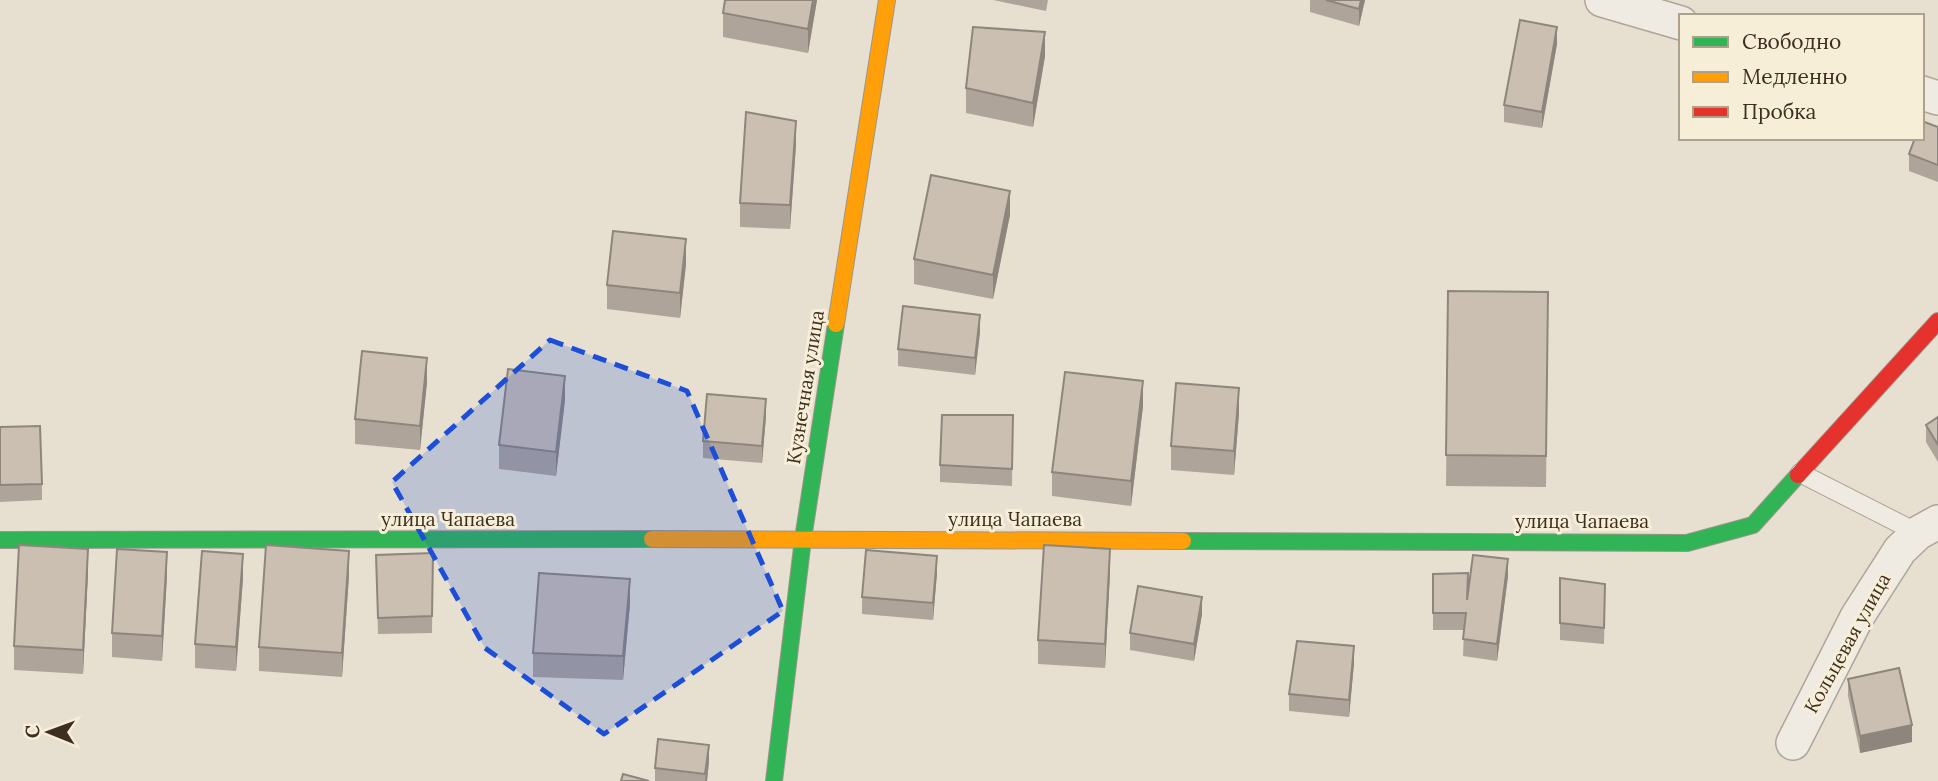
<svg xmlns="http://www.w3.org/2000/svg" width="1938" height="781" font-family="Lora,serif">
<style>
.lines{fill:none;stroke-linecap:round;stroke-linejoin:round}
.lane-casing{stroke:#ada599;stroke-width:20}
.street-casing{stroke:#ada599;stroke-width:36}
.fast-casing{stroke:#9c958a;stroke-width:18}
.slow-casing{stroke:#9c958a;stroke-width:18}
.jam-casing{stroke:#9c958a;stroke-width:18}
.lane{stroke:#efebe3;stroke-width:18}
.street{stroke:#efebe3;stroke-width:33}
.fast{stroke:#30b455;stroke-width:16}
.slow{stroke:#ff9f0a;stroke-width:16}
.jam{stroke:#e5322d;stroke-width:16}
.wall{fill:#afa499}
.shaded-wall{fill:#8e867d}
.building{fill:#cbbfb2;stroke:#8e867d;stroke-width:2}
.marked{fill:#1d4ed8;fill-opacity:0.2;stroke:#1d4ed8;stroke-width:5;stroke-dasharray:14 9;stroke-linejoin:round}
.labels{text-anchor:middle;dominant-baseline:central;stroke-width:6;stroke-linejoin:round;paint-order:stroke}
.street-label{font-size:19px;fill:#3d2e20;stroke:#f7eed8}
</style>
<rect width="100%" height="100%" fill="#e7e0d1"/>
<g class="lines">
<defs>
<path id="lane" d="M1800,473L1918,533"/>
<path id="street" d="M1602,0L1681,23
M1922,93L1938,98
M1793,743L1857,617L1900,550L1918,533L1938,522"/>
<path id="fast" d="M0,540L652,539
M1183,541L1687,543L1753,525L1798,475
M774,781L803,539L836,324"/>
<path id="slow" d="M836,324L887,0
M652,539L1183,541"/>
<path id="jam" d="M1798,475L1938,321"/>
</defs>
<use href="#lane" class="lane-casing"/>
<use href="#street" class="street-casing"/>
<use href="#fast" class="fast-casing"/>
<use href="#slow" class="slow-casing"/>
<use href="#jam" class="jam-casing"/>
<use href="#lane" class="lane"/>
<use href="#street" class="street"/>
<use href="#fast" class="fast"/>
<use href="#slow" class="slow"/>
<use href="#jam" class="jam"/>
</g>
<path class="wall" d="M817,0L808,53L723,37V13Z
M993,0H1048L1046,11Z
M1310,0H1365L1359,26L1310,12Z
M1557,44L1542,128L1504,122V105Z
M1045,56L1033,127L966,113V88Z
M1938,127V182L1909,171V154Z
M796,145L790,229L740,227V203Z
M1010,215L993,299L914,284V259Z
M686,264L680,318L607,309V285Z
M1448,291L1548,322L1546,487L1446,486Z
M980,332L975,375L898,366V349Z
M427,382L420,450L355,444V419Z
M565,400L556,476L499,469V445Z
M1143,406L1131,506L1052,496V472Z
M1239,413L1234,475L1171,470V446Z
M1013,415L1012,486L940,482V465Z
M766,416L762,463L703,458V441Z
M1938,417V462L1926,442V425Z
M0,427L42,484V500L0,502Z
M433,553L432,633L378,634L376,555Z
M88,573L83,674L14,670V646Z
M937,573L933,620L862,614V597Z
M1110,573L1105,668L1038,664V640Z
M1433,574L1468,590L1508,576L1497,661L1463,656L1464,630H1433Z
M349,575L342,677L259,671V647Z
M167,576L162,661L112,657V633Z
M243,578L236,671L195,668V644Z
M1560,578L1605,601L1604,644L1560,640Z
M630,604L623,680L533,677V653Z
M1202,614L1194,661L1130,650V633Z
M1354,663L1349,717L1289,711V694Z
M1848,679L1912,742L1860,753L1848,696Z
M709,761L707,781H655V768Z"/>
<path class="shaded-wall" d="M813,0H817L808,53V29Z
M1361,0H1365L1359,26V9Z
M1557,27V44L1542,128V112Z
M1045,32V56L1033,127V103Z
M796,121V145L790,229V205Z
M1010,191V215L993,299V275Z
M686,239V264L680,318V293Z
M980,315V332L975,375V358Z
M427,358V382L420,450V426Z
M565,376V400L556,476V452Z
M1143,381V406L1131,506V481Z
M1239,388V413L1234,475V451Z
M766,399V416L762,463V446Z
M88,549V573L83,674V650Z
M1110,549V573L1105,668V644Z
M349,551V575L342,677V653Z
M167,552V576L162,661V636Z
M243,554V578L236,671V647Z
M937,556V573L933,620V603Z
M1508,559V576L1497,661V644Z
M630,579V604L623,680V656Z
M1202,597V614L1194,661V644Z
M1354,646V663L1349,717V700Z
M1912,725V742L1860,753V736Z
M709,745V761L707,781H705Z"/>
<path class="building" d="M725,0H813L808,29L723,13Z
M1326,0H1361L1359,9Z
M1520,20L1557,27L1542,112L1504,105Z
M973,27L1045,32L1033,103L966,88Z
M746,112L796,121L790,205L740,203Z
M1922,121L1938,127V165L1909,154L1915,138H1922Z
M931,175L1010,191L993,275L914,259Z
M613,231L686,239L680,293L607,285Z
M1448,291L1548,292L1546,456L1446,455Z
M903,306L980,315L975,358L898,349Z
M362,351L427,358L420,426L355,419Z
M508,369L565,376L556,452L499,445Z
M1065,372L1143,381L1131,481L1052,472Z
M1176,383L1239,388L1234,451L1171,446Z
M707,394L766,399L762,446L703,441Z
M942,415H1013L1012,469L940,465Z
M1938,417V445L1926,425Z
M40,426L42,484L0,485V427Z
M19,545L88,549L83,650L14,646Z
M266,545L349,551L342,653L259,647Z
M1044,545L1110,549L1105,644L1038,640Z
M117,549L167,552L162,636L112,633Z
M866,550L937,556L933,603L862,597Z
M202,551L243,554L236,647L195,644Z
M433,553L432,616L378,618L376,555Z
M1473,555L1508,559L1497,644L1463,639L1466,613H1433V574L1468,573L1467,600Z
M539,573L630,579L623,656L533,653Z
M1560,578L1605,584L1604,628L1560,623Z
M1138,586L1202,597L1194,644L1130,633Z
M1297,641L1354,646L1349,700L1289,694Z
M1899,668L1912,725L1860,736L1848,679Z
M658,739L709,745L705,774L655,768Z
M623,774L649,781H621Z"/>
<path class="marked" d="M550,340L687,391L783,611L604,734L485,648L392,482Z"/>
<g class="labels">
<g class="street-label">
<text transform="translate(805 387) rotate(-81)">Кузнечная улица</text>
<text x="448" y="519">улица Чапаева</text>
<text x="1015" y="519">улица Чапаева</text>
<text x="1582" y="521">улица Чапаева</text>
<text transform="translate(1847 643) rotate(-61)">Кольцевая улица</text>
</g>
</g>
<rect x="1679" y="14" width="245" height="126" fill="#f7eed8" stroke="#ada18e" stroke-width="2"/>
<rect x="1693" y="37" width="35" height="10" fill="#30b455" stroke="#ada18e" stroke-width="2"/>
<text x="1742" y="49" font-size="21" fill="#3d2e20">Свободно</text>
<rect x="1693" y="72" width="35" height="10" fill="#ff9f0a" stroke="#ada18e" stroke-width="2"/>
<text x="1742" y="84" font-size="21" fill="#3d2e20">Медленно</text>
<rect x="1693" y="107" width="35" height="10" fill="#e5322d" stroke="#ada18e" stroke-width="2"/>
<text x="1742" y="119" font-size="21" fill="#3d2e20">Пробка</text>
<g transform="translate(49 732) rotate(271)" stroke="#f7eed8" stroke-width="5" paint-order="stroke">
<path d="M0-5L12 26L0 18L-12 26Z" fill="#3d2e20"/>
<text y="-10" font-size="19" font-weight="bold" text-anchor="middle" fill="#3d2e20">С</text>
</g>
</svg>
